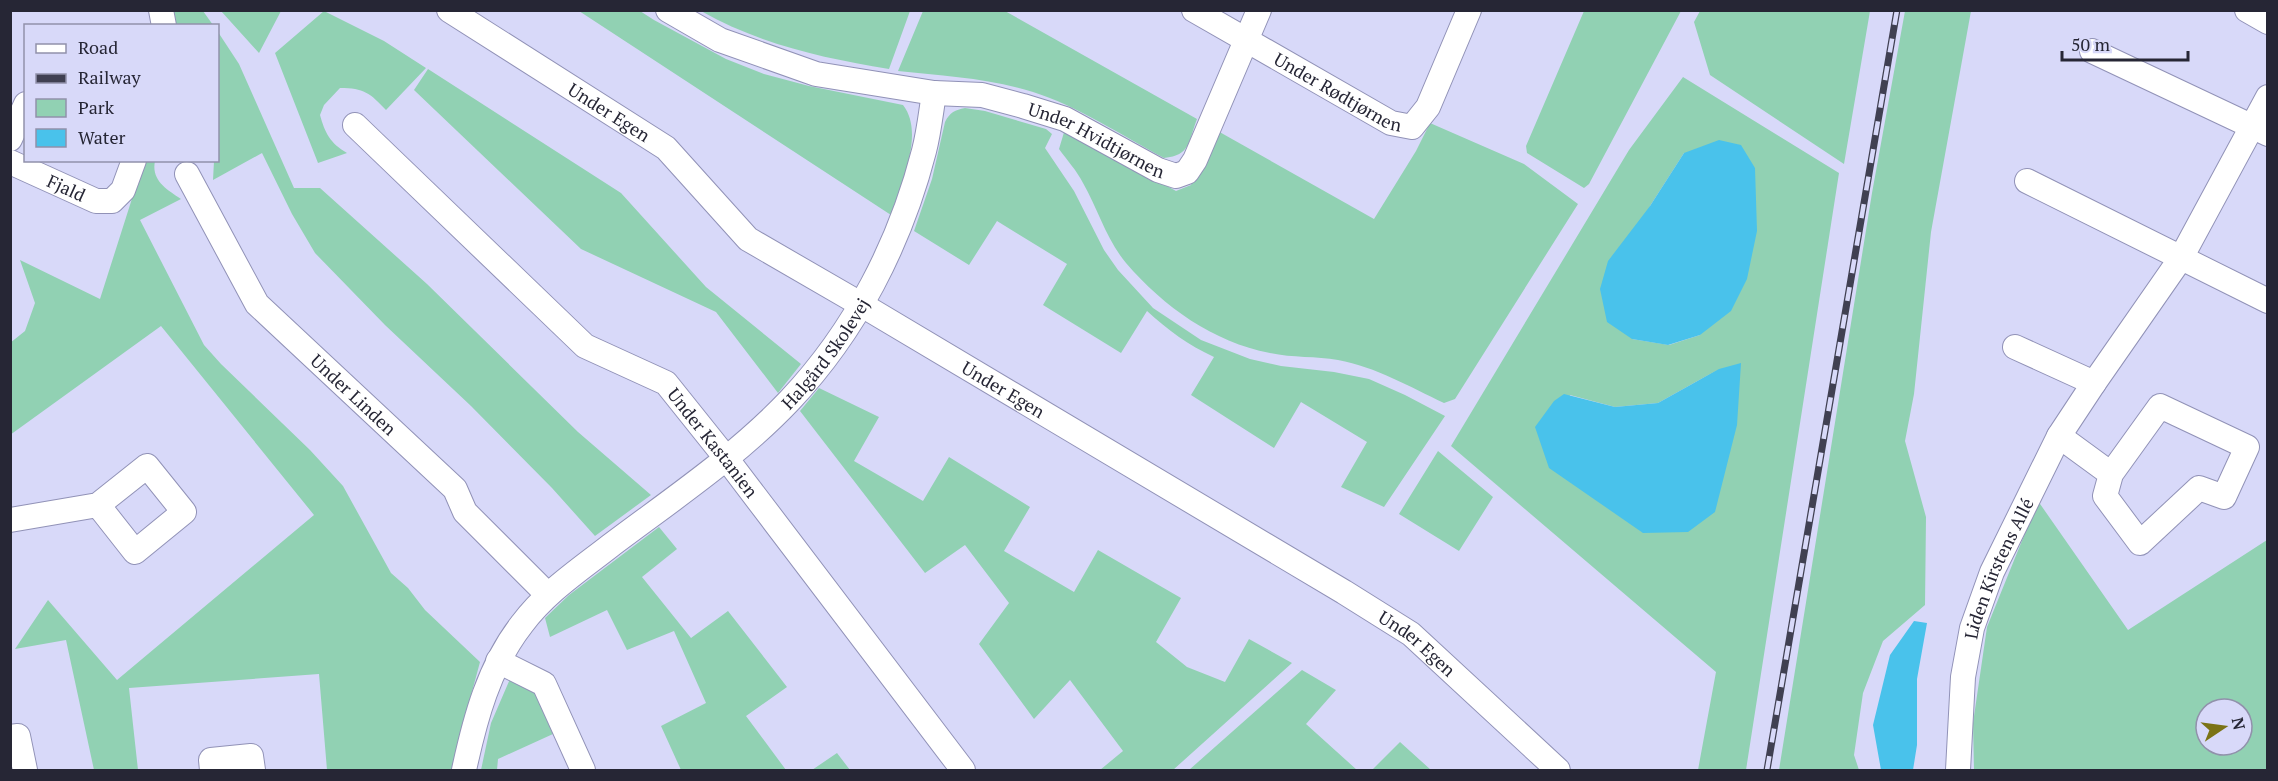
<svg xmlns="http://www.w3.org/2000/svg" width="2278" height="781" font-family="'PT Serif',serif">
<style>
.green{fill:#91d1b3;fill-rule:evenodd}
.water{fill:#49c2eb}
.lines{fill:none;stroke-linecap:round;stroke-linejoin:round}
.minor-casing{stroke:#9192b7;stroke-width:26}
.minor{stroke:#fff;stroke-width:24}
.rail-casing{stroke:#404052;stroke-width:7}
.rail{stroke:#d8d9f9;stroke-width:4.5;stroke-dasharray:14;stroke-linecap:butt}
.labels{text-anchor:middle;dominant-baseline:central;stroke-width:4.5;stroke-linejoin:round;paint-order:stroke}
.street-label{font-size:18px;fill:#262635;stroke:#d8d9f9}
</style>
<rect width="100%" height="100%" fill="#d8d9f9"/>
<path class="green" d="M173,10L203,11L213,25L173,26Z
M221,11H281L259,53Z
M324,11L384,41L426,68L386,110C370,93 364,88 340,88L324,105L320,115C325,133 330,143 347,153L318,163L275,53Z
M579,11H640L654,20L726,59L764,74L809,86L903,105C925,133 901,184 891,215Z
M701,11H910L889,69C823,58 759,44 701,11Z
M923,11H1005L1197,119C1188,142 1191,155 1164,158C1125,137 1075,105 1033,92C989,78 943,76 898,71Z
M1584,11H1681L1589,184L1584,188L1527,153L1526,146Z
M1700,11H1870L1844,164L1710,75L1694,22Z
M1905,11H1971L1931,232L1914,394L1905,441L1926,517L1925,605L1883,641L1863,693L1854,755L1859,770H1779L1872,193Z
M218,32L239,64L294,188H320L427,284L578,432L651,495L595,536L552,488L471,406L385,325L315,253L292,214L262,153L213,180L214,161L218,160Z
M428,69L621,193L706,287L801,364L778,393L716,312L581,249L414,90Z
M1683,77L1839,173L1746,770H1698L1716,672L1451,446L1629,150ZM1684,153L1755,168V196L1700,335L1669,345L1632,339L1650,206ZM1719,369L1549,468L1570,395L1615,407L1658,403Z
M965,108L985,111L1046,129L1052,134L1045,148L1074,191L1104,250L1118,270L1153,308L1201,340L1250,359L1281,366L1334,372L1369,379L1405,395L1445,416L1384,507L1341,487L1367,442L1301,402L1274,448L1191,395L1214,357C1188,345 1168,330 1147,311L1121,353L1043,305L1067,264L997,221L969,265L914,231L932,179L945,122C950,112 955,110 965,108Z
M1430,123L1524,164L1578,204L1455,399L1444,403C1410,387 1376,367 1338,360C1316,356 1293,358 1270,353C1213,342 1164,307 1126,263C1106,239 1098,209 1083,183C1077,171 1067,160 1059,149L1065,129L1176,191L1191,185L1216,130L1374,219L1416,151Z
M144,161H155C151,180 166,189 181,199L140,220L204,345L221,364L310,450L343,486L391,573L408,588L425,610L480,662L451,770H327L319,674L129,688L138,770H94L66,640L15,649L48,600L117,680L314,515L161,326L10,435V343L25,331L35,303L20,260L100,299Z
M819,388L879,417L854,461L923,501L949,457L1030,507L1004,551L1074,592L1098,550L1181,598L1156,642L1187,667L1225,682L1249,639L1292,663L1173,770H1100L1123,751L1070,680L1034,719L979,644L1009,603L965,545L925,573L800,411Z
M1438,451L1493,497L1459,551L1399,514Z
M2038,501L2128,630L2267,540V770H1974L1973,723L1987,627ZM2206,709H2242V745H2206Z
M659,527L677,549L642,577L691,638L728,611L787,687L746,716L786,770H681L661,726L706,703L674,631L627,650L607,610L550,637L545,618L569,595Z
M1302,670L1336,690L1306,724L1357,770H1189Z
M510,679L535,693L553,734L498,759L497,770H481L491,723Z
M1400,742L1431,770H1372Z
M837,753L850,770H812Z"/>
<path class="water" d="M1719,140L1741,145L1755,168L1757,231L1747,279L1731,311L1700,335L1668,345L1632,339L1607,322L1600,289L1608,261L1650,206L1684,153Z
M1741,363L1737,425L1715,512L1688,532L1643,533L1549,468L1535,427L1554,401L1564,394L1615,407L1658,403L1719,369Z
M1914,621L1927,623L1917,679V745L1913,770H1881L1873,725L1890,655Z"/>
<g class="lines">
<defs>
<g id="minor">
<path d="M161,10L164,26"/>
<path id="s1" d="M449,10L666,148L748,239L862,305L1344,592L1411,634L1558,770"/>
<path id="s2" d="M668,10L720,40L816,74L934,93L982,95L1023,106L1065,119L1158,170L1176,176L1187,172L1195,160L1259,10"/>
<path id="s3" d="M1194,10L1391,123L1412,127L1428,107L1469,10"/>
<path d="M2247,10L2268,22"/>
<path d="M2092,51L2268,134"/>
<path id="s4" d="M355,125L585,346L666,383L726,458L963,770"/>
<path d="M10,139L26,104"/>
<path id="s5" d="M10,162L96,201H112L123,190L134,160"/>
<path id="s6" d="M187,174L257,304L455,489L465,512L547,594"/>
<path d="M2027,181L2268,301"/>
<path d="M2015,347L2094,383"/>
<path d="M2059,436L2111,474L2105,496L2140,543L2199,488L2224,497L2247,447L2160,406L2111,474"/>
<path d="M10,520L98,505L147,466L184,512L135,552L98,505"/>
<path d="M498,661L544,684L583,770"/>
<path d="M10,737L18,736L25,770"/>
<path d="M212,770L211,760L251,756L253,770"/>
<path id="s7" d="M464,770C475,719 489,666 522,624C546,592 578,571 610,546C671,500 737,456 790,400C855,331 900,244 924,151C929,132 931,112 934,93"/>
<path id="s8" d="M1958,770L1963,677L1972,628L1992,572L2059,436L2094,383L2181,258L2268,97"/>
</g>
</defs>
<use href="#minor" class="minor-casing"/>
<use href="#minor" class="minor"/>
<defs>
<path id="rail" d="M1767,770L1897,10"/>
</defs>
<use href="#rail" class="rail-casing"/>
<use href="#rail" class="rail"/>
</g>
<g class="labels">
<g class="street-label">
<text stroke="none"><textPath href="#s3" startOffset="166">Under Rødtjørnen</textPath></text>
<text stroke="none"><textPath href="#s1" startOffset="190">Under Egen</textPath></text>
<text stroke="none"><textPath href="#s2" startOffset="453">Under Hvidtjørnen</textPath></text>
<text stroke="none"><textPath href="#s5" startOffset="62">Fjald</textPath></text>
<text stroke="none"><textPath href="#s7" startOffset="567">Halgård Skolevej</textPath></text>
<text stroke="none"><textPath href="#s1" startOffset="676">Under Egen</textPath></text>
<text stroke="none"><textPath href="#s6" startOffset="280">Under Linden</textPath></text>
<text stroke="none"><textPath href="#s4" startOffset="484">Under Kastanien</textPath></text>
<text stroke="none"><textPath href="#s8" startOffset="208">Liden Kirstens Allé</textPath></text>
<text stroke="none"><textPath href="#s1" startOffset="1162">Under Egen</textPath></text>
</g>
</g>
<rect width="2278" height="781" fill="none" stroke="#262635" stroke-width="24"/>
<rect x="24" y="24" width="195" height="138" fill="#d8d9f9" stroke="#9191ab" stroke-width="1.5"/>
<rect x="36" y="44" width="30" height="9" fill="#ffffff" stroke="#9191ab" stroke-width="1.5"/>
<text x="78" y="54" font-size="18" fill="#262635">Road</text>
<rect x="36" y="74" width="30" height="9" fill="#404052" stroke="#9191ab" stroke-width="1.5"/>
<text x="78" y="84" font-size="18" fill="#262635">Railway</text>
<rect x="36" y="99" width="30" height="18" fill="#91d1b3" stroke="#9191ab" stroke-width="1.5"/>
<text x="78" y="114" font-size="18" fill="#262635">Park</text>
<rect x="36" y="129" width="30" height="18" fill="#49c2eb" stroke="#9191ab" stroke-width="1.5"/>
<text x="78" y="144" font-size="18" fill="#262635">Water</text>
<g transform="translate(2224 727) rotate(77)"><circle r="28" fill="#d8d9f9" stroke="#9191ab" stroke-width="1.5"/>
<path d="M0-4.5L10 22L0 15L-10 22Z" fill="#7b7315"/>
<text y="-9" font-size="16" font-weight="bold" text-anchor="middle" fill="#262635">N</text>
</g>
<path d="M2062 51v9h126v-9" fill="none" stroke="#262635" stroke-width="3"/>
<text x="2071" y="51" font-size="18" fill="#262635" stroke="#d8d9f9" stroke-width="4.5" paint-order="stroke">50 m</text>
</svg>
